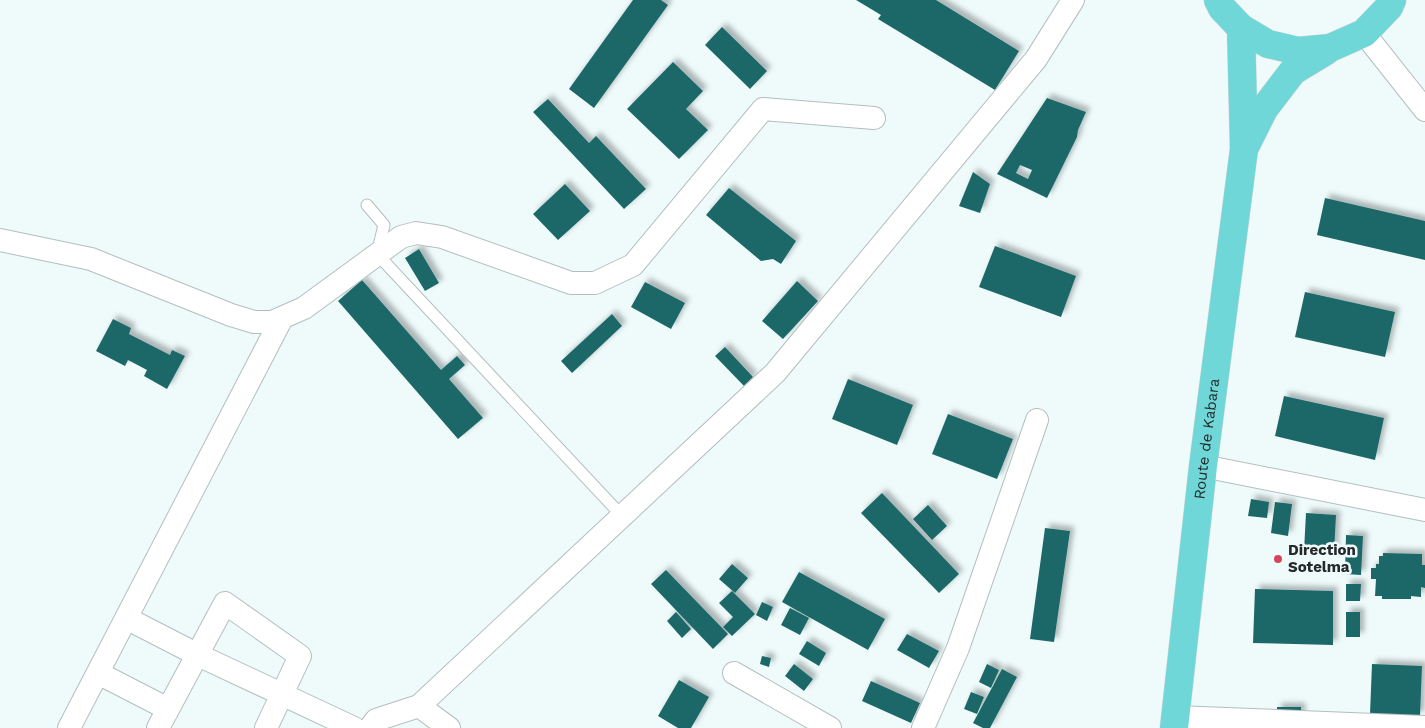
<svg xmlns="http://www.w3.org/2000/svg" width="1425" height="728" font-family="'Work Sans',sans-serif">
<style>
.building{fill:#1d6868;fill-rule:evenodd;filter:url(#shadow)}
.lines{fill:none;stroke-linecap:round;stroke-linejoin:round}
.service-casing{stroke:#b3bfbf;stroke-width:13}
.minor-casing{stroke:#b3bfbf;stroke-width:24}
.primary-casing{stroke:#d8d8d8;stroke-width:29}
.service{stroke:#fff;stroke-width:11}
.minor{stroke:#fff;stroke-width:22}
.primary{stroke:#70d7d8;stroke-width:28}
.poi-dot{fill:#d6455b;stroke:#effbfb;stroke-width:2}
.labels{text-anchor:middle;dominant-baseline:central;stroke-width:5;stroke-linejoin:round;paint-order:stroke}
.street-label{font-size:15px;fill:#242929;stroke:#effbfb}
.poi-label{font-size:15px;font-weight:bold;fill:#242929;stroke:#effbfb;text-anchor:start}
</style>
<defs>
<filter id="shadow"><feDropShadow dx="4.5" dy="-4.5" stdDeviation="2.5" flood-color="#0004"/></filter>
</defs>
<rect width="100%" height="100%" fill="#effbfb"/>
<path class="building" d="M633,0H661L668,5L594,108L569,89Z
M856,0H936L1019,51L995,90L878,19L881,15Z
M722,27L767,71L750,89L705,45Z
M673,62L703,91L686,109L708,130L679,159L627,109Z
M1047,98L1086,112L1078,130L1077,137L1047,198L997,174ZM1020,165L1032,170L1028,179L1016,173Z
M548,99L589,143L596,136L646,189L624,209L533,112Z
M973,172L990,184L980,213L959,206Z
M565,184L590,211L558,240L533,214Z
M729,188L796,241L781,264L773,259L761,261L706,215Z
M1325,198L1425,221V260L1317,235Z
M995,246L1076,276L1061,317L979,287Z
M419,249L439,283L425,291L405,258Z
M362,280L441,370L457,356L465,365L449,379L483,418L458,439L338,301Z
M797,281L818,301L783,339L762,321Z
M645,282L685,303L671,329L631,307Z
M1305,292L1395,312L1385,357L1295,337Z
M612,314L622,326L572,373L561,361Z
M113,319L131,328L129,334L170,355L172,350L185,356L167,389L144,376L147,370L128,360L125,366L96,351Z
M725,347L753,377L744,386L715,356Z
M848,379L913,405L897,445L832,419Z
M1284,396L1384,418L1375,460L1275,436Z
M948,414L1013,439L997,479L932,454Z
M882,493L959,574L939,593L861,513Z
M1251,499L1269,502L1267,518L1248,516Z
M1275,502L1292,504L1288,536L1271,533Z
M928,505L947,526L932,540L913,519Z
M1306,513L1336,515L1334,553L1304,551Z
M1045,528L1070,531L1054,642L1030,639Z
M1346,535L1363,536L1361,575L1345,574Z
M1383,553L1422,554V565H1425V588L1421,587V597L1411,596V599H1382V596H1375L1376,579H1371V568H1376V564H1379V556H1383Z
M732,564L748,578L735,593L719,579Z
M666,570L728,634L713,649L651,584Z
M799,572L885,619L868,650L782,602Z
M1346,584H1361L1360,601H1346Z
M1255,589L1333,591V645L1253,643Z
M732,591L755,614L732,636L723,627L733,617L719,603Z
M762,602L773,607L767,621L756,615Z
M790,608L809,618L800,635L781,625Z
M676,612L691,629L682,638L667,621Z
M1346,612H1360V637H1346Z
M907,634L939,651L929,668L897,650Z
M807,641L826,653L819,666L799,654Z
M762,656L771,658L769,667L760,664Z
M794,664L813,679L804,691L785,676Z
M987,664L999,670L991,688L979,682Z
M1372,664L1422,666L1420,716L1370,714Z
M1002,669L1017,677L990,728H983L973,723Z
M679,680L709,697L691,728H678L658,716Z
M871,681L920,703L911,723L862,701Z
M971,692L984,697L977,714L964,709Z
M1277,707H1301V718H1277Z"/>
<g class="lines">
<defs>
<path id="service" d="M367,205L384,225L377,254L622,516"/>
<path id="minor" d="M1364,33L1425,110
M0,240L91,259L231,315L254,322H272L304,308L401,237L416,233L442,237L571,283H595L633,265L763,109L874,118
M1203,466L1425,510
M126,618L198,655L354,728
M98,673L168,709
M734,673L830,728
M419,706L449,728
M1175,717L1425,727
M69,728L282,318
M158,728L225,603L300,656L266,728
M370,728L376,720L419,706L775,373L1036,59L1073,0
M923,728L958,648L1037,420"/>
<g id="primary">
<path d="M1218,0L1222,8L1241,28L1268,44L1298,51L1330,48L1364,33L1389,7L1392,0"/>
<path d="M1246,145L1264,109L1293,71L1326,51"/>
<path id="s1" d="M1174,728L1203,466L1244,149L1241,28"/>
</g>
</defs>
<use href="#service" class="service-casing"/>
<use href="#minor" class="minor-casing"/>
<use href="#primary" class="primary-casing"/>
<use href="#service" class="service"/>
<use href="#minor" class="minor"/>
<use href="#primary" class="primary"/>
</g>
<circle class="poi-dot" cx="1278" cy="559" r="5"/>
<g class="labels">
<g class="street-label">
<text stroke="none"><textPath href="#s1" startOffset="291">Route de Kabara</textPath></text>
</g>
<g class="poi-label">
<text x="1288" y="550">Direction<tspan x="1288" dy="17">Sotelma</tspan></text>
</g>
</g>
</svg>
